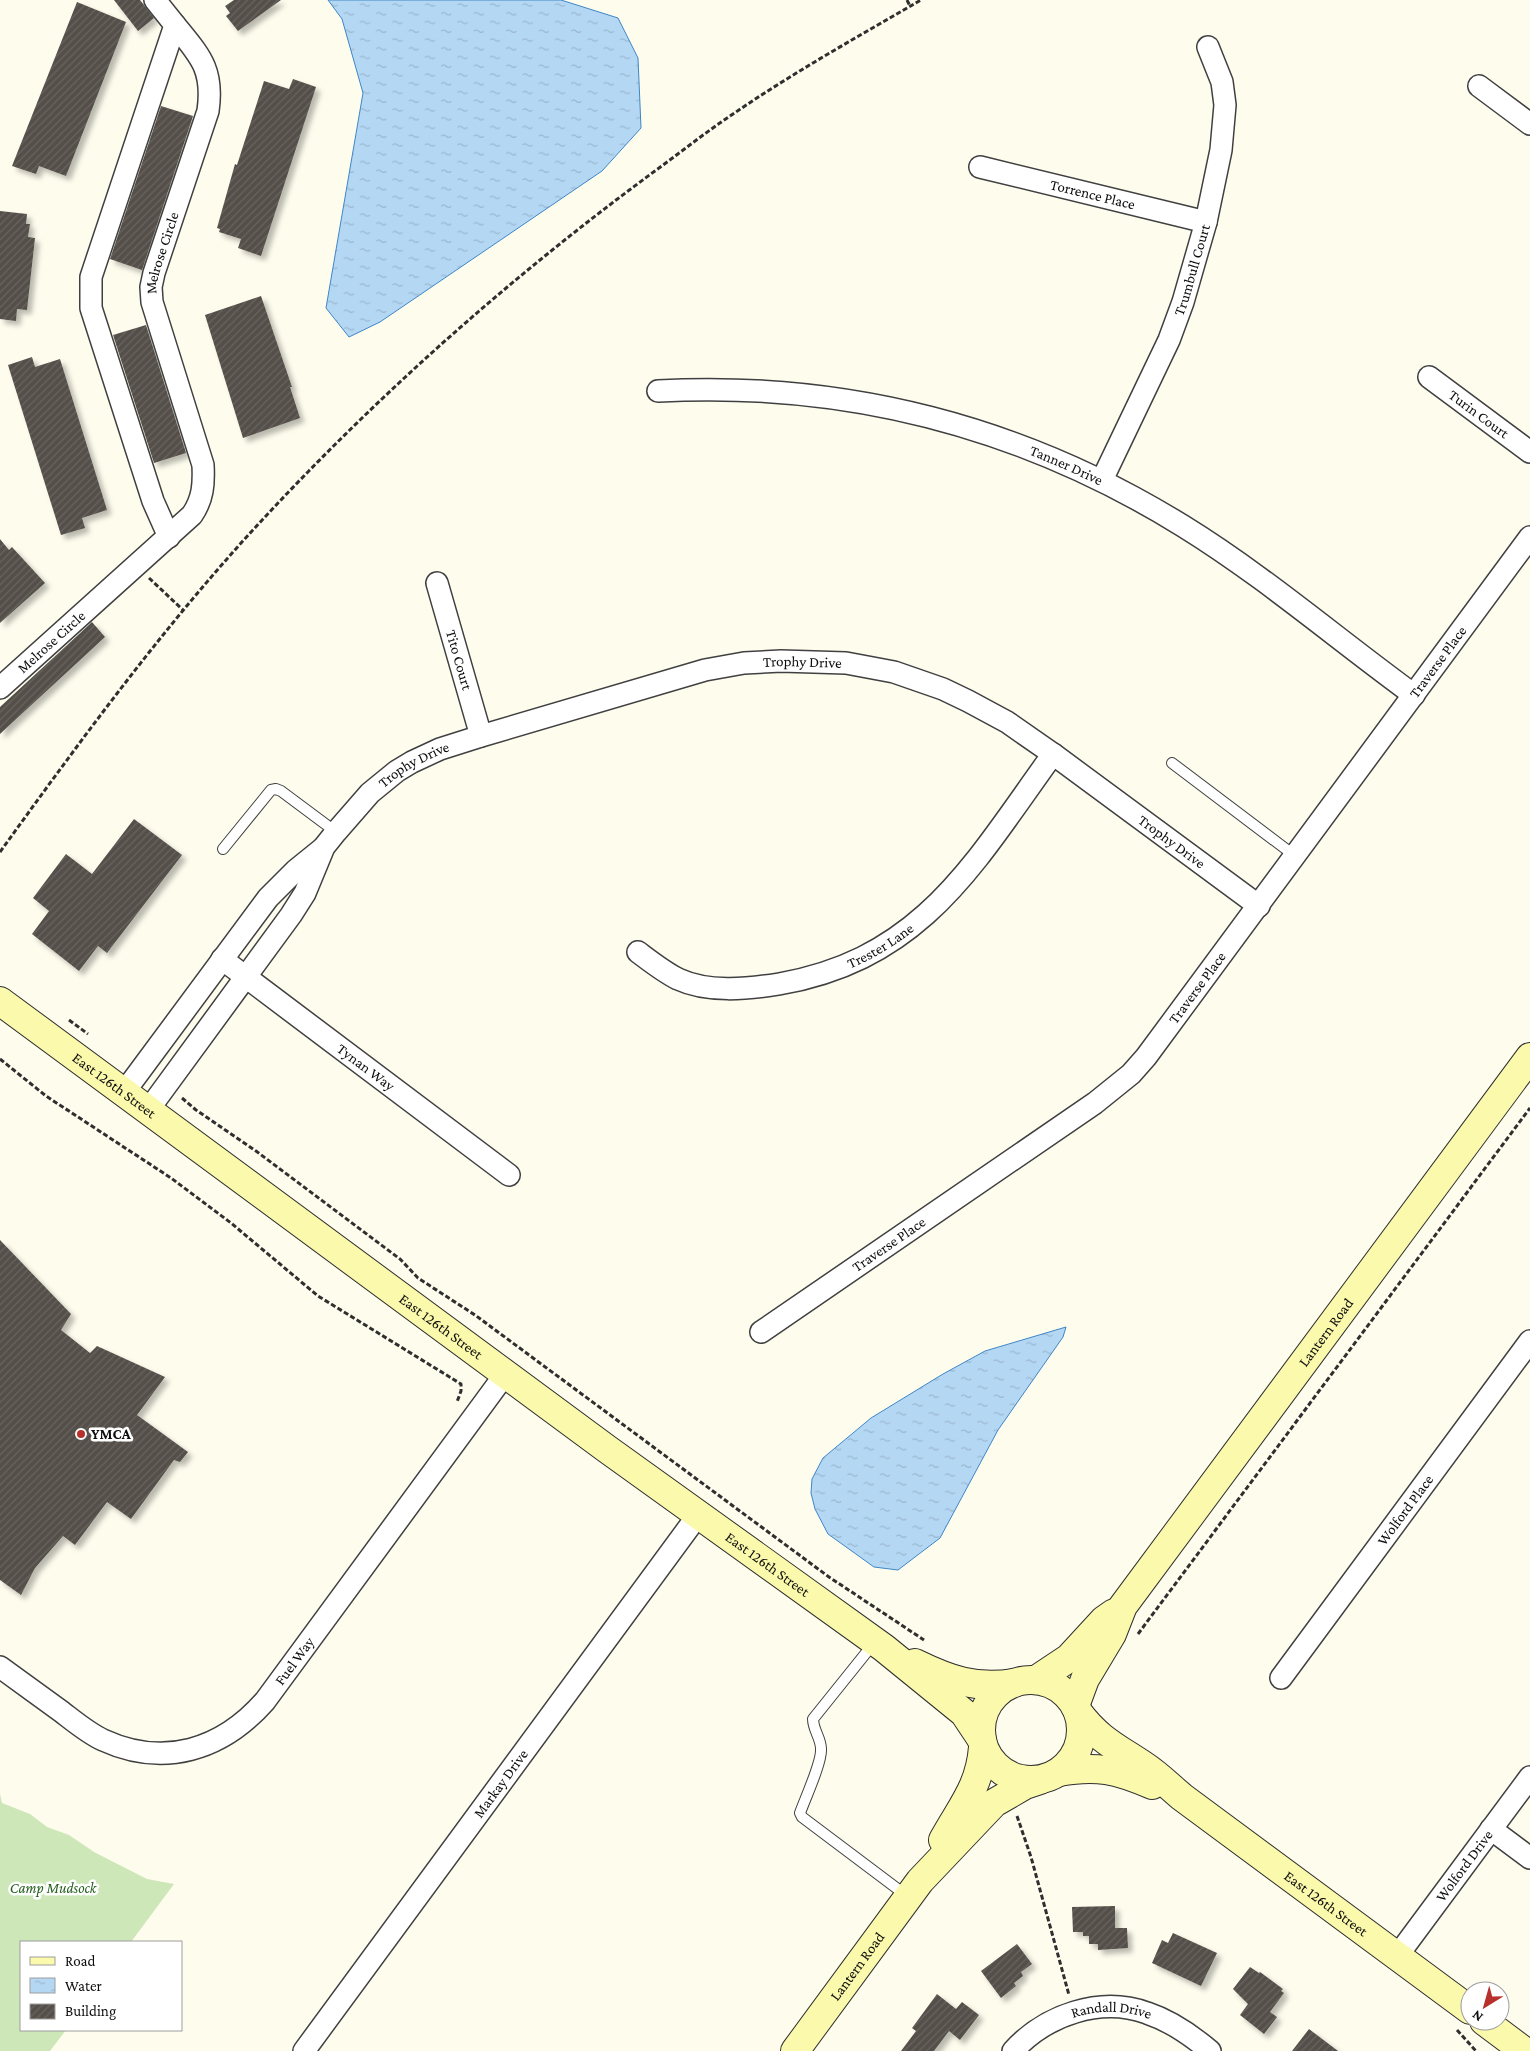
<svg xmlns="http://www.w3.org/2000/svg" width="1530" height="2051" font-family="'Crimson Pro',serif">
<style>
.grass{fill:#cde7b9}
.water{fill:url(#water-ripples);stroke:#3e86c7}
.building{fill:url(#building-hatch);filter:url(#shadow)}
.lines{fill:none;stroke-linecap:round;stroke-linejoin:round}
.lane-casing{stroke:#404040;stroke-width:12}
.street-casing{stroke:#404040;stroke-width:24}
.secondary-casing{stroke:#2f2f2f;stroke-width:30}
.path{stroke:#2f2f2f;stroke-width:3;stroke-dasharray:5 2.5;stroke-linecap:butt}
.lane{stroke:#fff;stroke-width:10}
.street{stroke:#fff;stroke-width:21}
.secondary{stroke:#fbf9ab;stroke-width:28}
.poi-dot{fill:#b7302b;stroke:#fff;stroke-width:2}
.labels{text-anchor:middle;dominant-baseline:central;stroke-width:5;stroke-linejoin:round;paint-order:stroke}
.street-label{font-size:15px;fill:#0d0d0d;stroke:#fff}
.poi-label{font-size:15px;font-weight:bold;fill:#0d0d0d;stroke:#fff;text-anchor:start}
.park-label{font-size:15px;font-style:italic;fill:#286220;stroke:#fff}
</style>
<defs>
<pattern id="water-ripples" width="26" height="14" patternUnits="userSpaceOnUse" patternTransform="scale(1.25)"><rect width="26" height="14" fill="#b4d7f3"/><path d="M2 4q2-2 4 0t4 0M15 11q2-2 4 0t4 0" fill="none" stroke="#9ab7cf"/></pattern>
<pattern id="building-hatch" width="6" height="6" patternUnits="userSpaceOnUse" patternTransform="scale(1.25)"><rect width="6" height="6" fill="#554f4a"/><path d="M-1 1l2-2M0 6l6-6M5 7l2-2" fill="none" stroke="#686460"/></pattern>
<filter id="shadow"><feDropShadow dx="4.5" dy="4.5" stdDeviation="2.5" flood-color="#0004"/></filter>
</defs>
<rect width="100%" height="100%" fill="#fefced"/>
<path class="grass" d="M0,1794L2,1803L30,1814L47,1827L69,1835L94,1852L147,1879L174,1884L131,1942H21V2030H66L50,2051H0Z"/>
<path class="water" d="M328,0H561L618,18L638,58L641,128L602,171L380,322L349,337L326,308L363,93L342,19Z
M1066,1327L1063,1337L998,1430L940,1538L898,1570L874,1567L828,1534L815,1509L811,1493L812,1479L823,1458L871,1418L943,1374L985,1351Z"/>
<path class="building" d="M114,0H140L154,18L138,31Z
M234,0H281L238,31L226,16L230,13L225,6Z
M77,2L126,22L66,176L39,166L36,174L12,166Z
M293,79L316,87L261,256L238,248L241,239L219,232L220,229L217,228L235,164L237,165L264,81L289,89Z
M161,106L193,116L142,270L110,259Z
M0,211L27,214L26,224H30L28,237L35,238L27,310L17,309L16,321L0,319Z
M261,296L292,387H290L300,418L243,438L205,315Z
M146,325L186,453L154,463L113,335Z
M32,357L35,367L60,359L107,510L82,518L85,528L61,535L8,365Z
M0,539L9,550L12,547L45,583L0,623Z
M92,622L105,637L0,734V707Z
M134,819L182,855L107,953L98,946L79,971L32,934L49,911L33,898L66,854L92,874Z
M0,1240L71,1314L61,1330L90,1353L97,1346L165,1377L137,1415L188,1452L180,1462L174,1460L131,1519L107,1502L75,1545L63,1536L35,1568L21,1595L0,1580Z
M1115,1906V1928H1127L1128,1948L1098,1950V1944H1089V1936H1083V1932H1073L1072,1907Z
M1173,1933L1217,1953L1201,1986L1152,1963L1162,1940L1168,1943Z
M1017,1944L1032,1964L1021,1972L1023,1976L1014,1983L1016,1986L1001,1998L981,1971Z
M1250,1967L1259,1973L1260,1972L1283,1989L1281,1991L1284,1993L1270,2012L1277,2017L1264,2034L1240,2015L1248,2004L1233,1989Z
M937,1994L956,2009L962,2002L979,2015L960,2040L949,2031L934,2051H901L916,2031L912,2028Z
M1309,2029L1338,2051H1292Z"/>
<g class="lines">
<defs>
<path id="lane" d="M1172,763L1295,856
M223,849L271,790L276,789L281,791L336,832
M874,1643L813,1719C813,1730 821,1738 821,1749C822,1762 805,1799 800,1813L802,1817L907,1896"/>
<g id="street">
<path d="M155,0L175,25L91,277V308L153,501L169,537"/>
<path d="M1479,86L1530,124"/>
<path id="s1" d="M980,167L1206,222"/>
<path id="s2" d="M1429,377L1530,452"/>
<path id="s3" d="M658,391C846,381 1023,427 1183,526C1264,576 1337,639 1414,695"/>
<path id="s4" d="M1102,480L1169,340L1183,302L1206,222L1221,150L1225,105L1222,82L1208,47"/>
<path id="s5" d="M437,583L481,736"/>
<path id="s6" d="M0,688L192,515C203,499 204,484 203,465L152,302L151,287L154,273L208,111C214,69 200,56 175,25"/>
<path id="s7" d="M638,952C650,961 664,972 678,979C708,993 747,989 779,984C923,959 974,863 1053,754"/>
<path id="s8" d="M222,959L509,1175"/>
<path d="M125,1091L268,898L296,870L322,849"/>
<path id="s9" d="M149,1109L291,915L305,893L324,847L336,832L370,793L397,771L412,762L440,749L481,736L705,670L744,663L781,661L846,663L894,672L943,689L968,701L1007,722L1053,754L1259,906"/>
<path id="s10" d="M761,1332L1095,1103L1131,1074L1146,1057L1530,537"/>
<path id="s11" d="M0,1667C21,1682 41,1697 62,1712C75,1722 88,1733 103,1740C164,1768 222,1750 265,1701L506,1373"/>
<path id="s12" d="M1281,1678L1530,1341"/>
<path d="M1491,1829L1530,1858"/>
<path id="s13" d="M1398,1955L1530,1777"/>
<path id="s14" d="M304,2051L698,1515"/>
<path id="s15" d="M1013,2051C1046,2015 1100,1996 1147,2013C1171,2021 1191,2035 1210,2051"/>
</g>
<g id="secondary">
<path id="s16" d="M0,1001L607,1449L884,1648L964,1713L982,1740"/>
<path d="M915,1663C950,1680 975,1689 1014,1683"/>
<circle cx="1031" cy="1730" r="50"/>
<path d="M1036,1680L1069,1658L1104,1620L1114,1613"/>
<path id="s17" d="M1075,1706L1085,1679L1112,1634L1123,1606L1530,1057"/>
<path id="s18" d="M1078,1712C1098,1739 1116,1747 1143,1765C1157,1774 1169,1786 1182,1797L1470,2010"/>
<path d="M1059,1772C1097,1765 1117,1770 1152,1785"/>
<path d="M943,1840C961,1807 980,1787 983,1747"/>
<path d="M1484,2021L1524,2051"/>
<path id="s19" d="M795,2051L920,1881L994,1803L1025,1785L1040,1780"/>
</g>
</defs>
<use href="#lane" class="lane-casing"/>
<use href="#street" class="street-casing"/>
<use href="#secondary" class="secondary-casing"/>
<path class="path" d="M907,0L910,6
M149,578L183,610
M0,852C83,737 167,622 264,518C384,389 517,272 659,168C685,149 710,129 736,112C796,71 859,36 921,0
M69,1020L88,1034
M0,1059L46,1096L171,1178L231,1223L318,1296L461,1384V1391L457,1402
M182,1098L196,1110L256,1151L400,1259L418,1278L475,1315L829,1577L924,1640
M1138,1634L1530,1108
M1017,1816L1031,1857L1069,1995
M1457,2030L1476,2051"/>
<use href="#lane" class="lane"/>
<use href="#street" class="street"/>
<use href="#secondary" class="secondary"/>
</g>
<circle class="poi-dot" cx="81" cy="1434" r="5"/>
<g class="labels">
<g class="street-label">
<text stroke="none"><textPath href="#s1" startOffset="116">Torrence Place</textPath></text>
<text stroke="none"><textPath href="#s6" startOffset="532">Melrose Circle</textPath></text>
<text stroke="none"><textPath href="#s4" startOffset="229">Trumbull Court</textPath></text>
<text stroke="none"><textPath href="#s2" startOffset="62">Turin Court</textPath></text>
<text stroke="none"><textPath href="#s3" startOffset="419">Tanner Drive</textPath></text>
<text stroke="none"><textPath href="#s6" startOffset="69">Melrose Circle</textPath></text>
<text stroke="none"><textPath href="#s5" startOffset="80">Tito Court</textPath></text>
<text stroke="none"><textPath href="#s10" startOffset="965">Traverse Place</textPath></text>
<text stroke="none"><textPath href="#s9" startOffset="845">Trophy Drive</textPath></text>
<text stroke="none"><textPath href="#s9" startOffset="440">Trophy Drive</textPath></text>
<text stroke="none"><textPath href="#s9" startOffset="1265">Trophy Drive</textPath></text>
<text stroke="none"><textPath href="#s7" startOffset="260">Trester Lane</textPath></text>
<text stroke="none"><textPath href="#s10" startOffset="560">Traverse Place</textPath></text>
<text stroke="none"><textPath href="#s8" startOffset="180">Tynan Way</textPath></text>
<text stroke="none"><textPath href="#s16" startOffset="142">East 126th Street</textPath></text>
<text stroke="none"><textPath href="#s10" startOffset="155">Traverse Place</textPath></text>
<text stroke="none"><textPath href="#s16" startOffset="548">East 126th Street</textPath></text>
<text stroke="none"><textPath href="#s17" startOffset="452">Lantern Road</textPath></text>
<text stroke="none"><textPath href="#s12" startOffset="209">Wolford Place</textPath></text>
<text stroke="none"><textPath href="#s16" startOffset="952">East 126th Street</textPath></text>
<text stroke="none"><textPath href="#s11" startOffset="356">Fuel Way</textPath></text>
<text stroke="none"><textPath href="#s14" startOffset="332">Markay Drive</textPath></text>
<text stroke="none"><textPath href="#s13" startOffset="111">Wolford Drive</textPath></text>
<text stroke="none"><textPath href="#s18" startOffset="314">East 126th Street</textPath></text>
<text stroke="none"><textPath href="#s19" startOffset="105">Lantern Road</textPath></text>
<text stroke="none"><textPath href="#s15" startOffset="111">Randall Drive</textPath></text>
</g>
<g class="poi-label">
<text x="91" y="1434">YMCA</text>
</g>
<g class="park-label">
<text x="53" y="1888">Camp Mudsock</text>
</g>
</g>
<rect x="20" y="1941" width="162" height="90" fill="#ffffff" stroke="#9e9e9e"/>
<rect x="30" y="1957" width="25" height="8" fill="#fbf9ab" stroke="#9e9e9e"/>
<text x="65" y="1966" font-size="15" fill="#0d0d0d">Road</text>
<rect x="30" y="1978" width="25" height="15" fill="url(#water-ripples)" stroke="#9e9e9e"/>
<text x="65" y="1991" font-size="15" fill="#0d0d0d">Water</text>
<rect x="30" y="2004" width="25" height="15" fill="url(#building-hatch)" stroke="#9e9e9e"/>
<text x="65" y="2016" font-size="15" fill="#0d0d0d">Building</text>
<g transform="translate(1485 2006) rotate(217)"><circle r="24" fill="#ffffff" stroke="#9e9e9e"/>
<path d="M0-4L9 19L0 12L-9 19Z" fill="#b7302b"/>
<text y="-8" font-size="14" font-weight="bold" text-anchor="middle" fill="#0d0d0d">N</text>
</g>
</svg>
